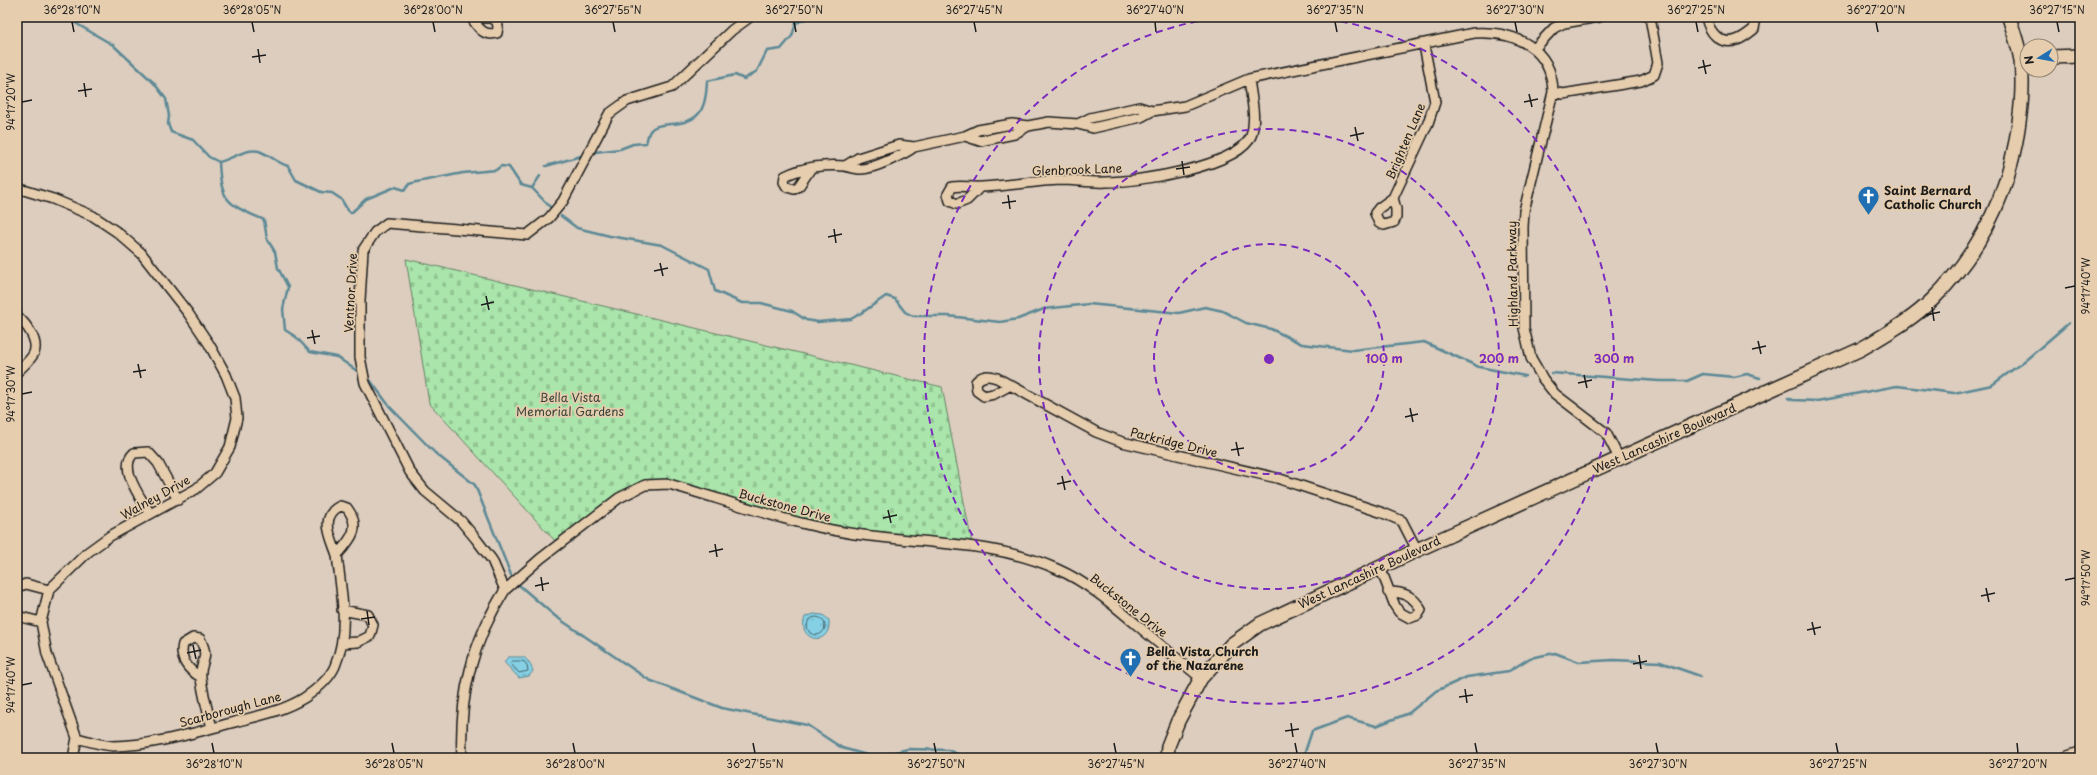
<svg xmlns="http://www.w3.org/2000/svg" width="2097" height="775" font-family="'Playpen Sans',sans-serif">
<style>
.cemetery{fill:url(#cemetery-stones);stroke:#638164}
.water{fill:url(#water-ripples);stroke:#5b8895}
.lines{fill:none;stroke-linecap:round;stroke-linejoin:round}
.shore{stroke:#46646c;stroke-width:1}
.stream{stroke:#5b8895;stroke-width:2.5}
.street-casing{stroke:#1c1c1c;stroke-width:12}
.secondary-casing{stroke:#1c1c1c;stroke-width:16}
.street{stroke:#e6cdae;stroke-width:9}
.secondary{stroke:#e6cdae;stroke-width:13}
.ticks{fill:none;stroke:#1c1c1c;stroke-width:1.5}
.ring{fill:none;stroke:#7b2cbf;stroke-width:2;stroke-dasharray:7 5}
.labels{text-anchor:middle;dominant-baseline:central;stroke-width:3.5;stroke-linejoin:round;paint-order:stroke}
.street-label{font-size:12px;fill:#1c1c1c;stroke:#e6cdae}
.poi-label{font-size:12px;font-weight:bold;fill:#1c1c1c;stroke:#e6cdae;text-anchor:start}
.park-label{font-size:12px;fill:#384439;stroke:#e6cdae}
.centre{fill:#7b2cbf;stroke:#e6cdae;stroke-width:2}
.ring-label{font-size:12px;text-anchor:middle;font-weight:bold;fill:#7b2cbf;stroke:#e6cdae;stroke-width:3.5;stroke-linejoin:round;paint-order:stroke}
.neatline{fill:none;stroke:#1c1c1c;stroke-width:1.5}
.ticks-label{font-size:10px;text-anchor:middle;fill:#1c1c1c}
</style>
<defs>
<pattern id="cemetery-stones" width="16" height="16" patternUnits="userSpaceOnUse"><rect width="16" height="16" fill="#aae6ab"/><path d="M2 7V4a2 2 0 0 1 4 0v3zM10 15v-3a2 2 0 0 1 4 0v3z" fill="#92c593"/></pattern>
<pattern id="water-ripples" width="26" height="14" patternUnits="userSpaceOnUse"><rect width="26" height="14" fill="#85d0e5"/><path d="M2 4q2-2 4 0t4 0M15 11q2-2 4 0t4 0" fill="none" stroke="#72b2c4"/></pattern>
</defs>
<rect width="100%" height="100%" fill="#dccdbe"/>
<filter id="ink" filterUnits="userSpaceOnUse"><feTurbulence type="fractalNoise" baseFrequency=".025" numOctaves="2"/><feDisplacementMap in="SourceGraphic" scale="8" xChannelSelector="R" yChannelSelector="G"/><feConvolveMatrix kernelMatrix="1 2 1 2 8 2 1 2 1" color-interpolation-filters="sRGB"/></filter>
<g filter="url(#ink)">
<path class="cemetery" d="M406,259L942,387L972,544L844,529L811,522L735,499L665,481L652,480L636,484L557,543L429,403Z"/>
<path class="water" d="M814,614L823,615L829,620C832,648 796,642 805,617Z
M508,657H524L530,663L533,671L529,676L519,678L504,662Z"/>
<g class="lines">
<path class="shore" d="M807 626a9 9 0 1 1 18 0a9 9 0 1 1-18 0Z
M512,661H523L527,665L528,671L519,673L511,664Z"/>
<path class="stream" d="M65,17L113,45L154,83L166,99L169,116L168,124L171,132L193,140L209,157L219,162C231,159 247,148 259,151C270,155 277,163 288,166L296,180L321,192L332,193L341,199L347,209L351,213L366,199L395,187L405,190L409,184L417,182L463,173L496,170L501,166L509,167L521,185L532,188L551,208
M795,17L796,23
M595,152L620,149L633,144L646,143C647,140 648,134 650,131C654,125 663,125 670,124C701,123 706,108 707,81L735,75L744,79L757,71L767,51L781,49L792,36L796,23L809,17
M219,162C221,203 228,204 264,220L267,239L275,252L278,268L288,287L283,309L285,330L296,337L310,352L337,357L357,371
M546,166L581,156
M532,188L540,176
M561,216L577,228L610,236L662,245L709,269L715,291L742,303H761L792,311L806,320L818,322L851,319L863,312L886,296L895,299L905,312L913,316H948L1000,322L1018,319L1044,309L1089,304L1179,313L1205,307L1223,311L1246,323L1271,329L1302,344L1353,350L1424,342L1479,367L1525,376
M1551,373L1659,381H1687L1703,374L1734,377L1747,374L1760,378
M370,380L390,407L435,453L475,485L511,575
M1788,398L1793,400L1817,401L1897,386L1954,393L1992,385L2027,359L2069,323
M519,585L555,616L649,680L722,708L807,725L842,748L874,757L908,749L948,750L966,758
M1303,758L1312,731L1347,718L1376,726L1409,713L1436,691L1467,677L1509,671L1530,658L1555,653L1579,662L1614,660L1660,662L1700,676"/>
<defs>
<path id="street" d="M471,17C478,27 483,37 497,33L498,27L497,21L491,18H472
M1706,17C1709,32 1720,46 1737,40C1743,38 1749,33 1754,29L1756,17
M1535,48L1554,28L1564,23L1599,17
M1553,92L1563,94L1641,81L1654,75L1658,63L1650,17
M1078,124L1090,118L1139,107L1152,111L1185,106L1249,79L1474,33C1514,31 1552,47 1553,92L1524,211L1523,227L1524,328L1531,358L1543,379L1555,394L1606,433L1619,458
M965,136L980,141L1014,134L1028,126
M845,166L858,158L899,145L914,147L965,136L978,130L1012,124L1028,126L1049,122L1078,124L1093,128L1141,117L1152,111
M811,168L799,186L794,189L787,187L784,182L785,176C803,167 826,164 845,166C850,167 856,169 861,169C873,169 905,154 914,147
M17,188L53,199L93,216L117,232L141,253L188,313L209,344L226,375L235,398L237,418L230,447L215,473L196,489L110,536L88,552L49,590L41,622L47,654L77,738L73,758
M979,188L967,200L957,204L950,201L948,194L952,187C963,185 971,188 982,187C1008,186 1034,181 1060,180C1075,180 1091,183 1106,182C1136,182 1239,167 1251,136C1257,118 1251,97 1249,79
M1393,198L1396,209V217L1394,222L1384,225L1379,223L1375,213L1379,208L1393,198L1428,123L1435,102L1424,45
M17,316C26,324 39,340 34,353C31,360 22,367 17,372
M1009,386L994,394L984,396L977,391L976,382C982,375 988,375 997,378L1096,432L1122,442L1277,478L1383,513L1402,521L1417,550
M150,514C142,499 117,468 134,453L148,452L158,463L178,500
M1380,567L1395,606L1399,612L1410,618L1418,615L1421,610C1414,596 1404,592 1388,592
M17,587L26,584L49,590
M505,590L540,559L619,498L645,485L669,484C728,501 788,523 849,533C918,544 993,540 1057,569C1089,583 1116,607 1143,630C1162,646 1181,662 1201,678
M342,610L368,615L373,625L370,636L358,642L343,643
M17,616L41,622
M201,677C188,670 179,659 183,644L193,638L200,639C211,660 199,661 201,678C203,695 208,712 212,728
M77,738C88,741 101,745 113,746C153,746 196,732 235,722C258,716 283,711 304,698C316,690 329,680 335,666C350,631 341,591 337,555C351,539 362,528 347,508L340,506C319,517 331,537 337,555
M462,758C459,696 472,642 505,590L492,560L476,539L461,521L425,491L410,472L365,383L360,357V300L363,250L375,232L387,223L527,235L549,218L563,201L609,114L627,101L672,87L732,30L750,17"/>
<path id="secondary" d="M2051,57L2080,56
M1167,758L1168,746L1178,721L1201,678L1232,644L1260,624L1417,550L1861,349C1886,334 1912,320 1933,299C1983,249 2010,191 2019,122C2022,102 2023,81 2021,61C2019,46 2013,31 2009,17
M2068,758L2080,754"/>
</defs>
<use href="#street" class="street-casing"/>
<use href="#secondary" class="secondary-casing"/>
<use href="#street" class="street"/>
<use href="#secondary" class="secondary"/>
</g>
</g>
<path class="ticks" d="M72,22L74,32M252,22L254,32M433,22L435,32M613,22L615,32M794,22L796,32M974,22L976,32M1155,22L1156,32M1335,22L1337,32M1515,22L1517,32M1696,22L1698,32M1876,22L1878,32M2057,22L2059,32M258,49L260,63M252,57L266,55M1703,60L1706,74M1698,68L1711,65M84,83L86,97M78,91L92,89M1529,94L1532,107M22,102L32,100M1524,102L1538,99M1355,127L1358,141M1350,136L1364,133M1182,161L1184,175M1176,169L1190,167M1008,195L1010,209M1002,203L1016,201M834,229L836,243M828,237L842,234M660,263L663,276M654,271L668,268M2065,288L2075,286M486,296L489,310M481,305L494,302M1932,307L1934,321M1926,315L1940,312M312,330L315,344M307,338L320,336M1758,341L1761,354M1752,349L1766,346M138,364L141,378M133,372L146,370M1584,375L1587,388M1578,383L1592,380M22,394L32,392M1410,408L1413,422M1405,417L1418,414M1236,442L1239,456M1231,450L1244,448M1062,476L1065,490M1057,484L1071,481M888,510L891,523M883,518L897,515M715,544L717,557M709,552L723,549M541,577L543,591M2065,580L2075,578M535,586L549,583M1986,588L1989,602M1981,596L1995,593M367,611L369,625M361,619L375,617M1812,622L1815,635M1807,630L1821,627M193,645L196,659M187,653L201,650M1639,655L1641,669M1633,664L1647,661M22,685L32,683M1465,689L1467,703M1459,697L1473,695M1291,723L1293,737M1285,731L1299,729M212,743L214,753M392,743L394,753M573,743L575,753M753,743L755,753M934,743L936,753M1114,743L1116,753M1295,743L1297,753M1475,743L1477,753M1656,743L1658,753M1836,743L1838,753M2017,743L2018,753"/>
<g class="ring">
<circle cx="1269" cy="359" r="115"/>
<circle cx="1269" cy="359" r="230"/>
<path d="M1317 17A345 345 0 1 1 1221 17"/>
</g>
<defs>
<symbol id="church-pin" viewBox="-11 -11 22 30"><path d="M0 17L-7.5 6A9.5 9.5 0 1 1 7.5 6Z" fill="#1f6fb2" stroke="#e6cdae"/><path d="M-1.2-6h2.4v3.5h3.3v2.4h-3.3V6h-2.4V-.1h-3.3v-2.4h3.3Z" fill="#fff"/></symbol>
</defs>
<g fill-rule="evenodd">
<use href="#church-pin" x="1856" y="184" width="25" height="34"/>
<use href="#church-pin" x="1118" y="646" width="25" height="34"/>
</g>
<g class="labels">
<g class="street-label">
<text transform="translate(1405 141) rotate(-67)">Brighten Lane</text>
<text transform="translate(1077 169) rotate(-2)">Glenbrook Lane</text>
<text transform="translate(1512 274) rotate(-91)">Highland Parkway</text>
<text transform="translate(350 293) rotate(-87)">Ventnor Drive</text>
<text transform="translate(1664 438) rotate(-24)">West Lancashire Boulevard</text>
<text transform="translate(1174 442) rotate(14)">Parkridge Drive</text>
<text transform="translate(155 497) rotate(-29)">Walney Drive</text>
<text transform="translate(785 505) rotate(15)">Buckstone Drive</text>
<text transform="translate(1369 572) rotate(-25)">West Lancashire Boulevard</text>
<text transform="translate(1129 605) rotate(38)">Buckstone Drive</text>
<text transform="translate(230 709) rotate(-15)">Scarborough Lane</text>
</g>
<g class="poi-label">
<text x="1884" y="190">Saint Bernard<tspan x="1884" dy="14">Catholic Church</tspan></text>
<text x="1146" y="651">Bella Vista Church<tspan x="1146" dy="14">of the Nazarene</tspan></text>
</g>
<g class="park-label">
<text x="570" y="397">Bella Vista<tspan x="570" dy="14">Memorial Gardens</tspan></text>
</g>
</g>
<circle cx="1269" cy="359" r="6" class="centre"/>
<g class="ring-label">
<text x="1384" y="363">100 m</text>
<text x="1499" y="363">200 m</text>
<text x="1614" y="363">300 m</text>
</g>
<rect width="2097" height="775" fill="none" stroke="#e6cdae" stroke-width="44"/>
<g transform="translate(2039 58) rotate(259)"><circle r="19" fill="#e6cdae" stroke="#958674"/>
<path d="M0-3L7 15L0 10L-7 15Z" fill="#1f6fb2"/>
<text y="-6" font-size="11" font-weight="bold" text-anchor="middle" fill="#1c1c1c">N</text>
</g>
<rect x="22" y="22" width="2053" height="731" class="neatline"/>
<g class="ticks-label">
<text x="72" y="14">36°28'10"N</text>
<text x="252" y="14">36°28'05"N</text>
<text x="433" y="14">36°28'00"N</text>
<text x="613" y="14">36°27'55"N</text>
<text x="794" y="14">36°27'50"N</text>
<text x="974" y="14">36°27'45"N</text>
<text x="1155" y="14">36°27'40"N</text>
<text x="1335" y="14">36°27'35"N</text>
<text x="1515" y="14">36°27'30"N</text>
<text x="1696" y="14">36°27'25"N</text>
<text x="1876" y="14">36°27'20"N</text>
<text x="2057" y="14">36°27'15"N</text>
<text transform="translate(11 102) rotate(-90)" y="4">94°17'20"W</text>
<text transform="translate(2086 286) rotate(-90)" y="4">94°17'40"W</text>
<text transform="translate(11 394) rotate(-90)" y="4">94°17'30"W</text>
<text transform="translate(2086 578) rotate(-90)" y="4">94°17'50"W</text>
<text transform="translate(11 685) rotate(-90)" y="4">94°17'40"W</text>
<text x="214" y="768">36°28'10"N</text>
<text x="394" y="768">36°28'05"N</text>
<text x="575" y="768">36°28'00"N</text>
<text x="755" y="768">36°27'55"N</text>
<text x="936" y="768">36°27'50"N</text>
<text x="1116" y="768">36°27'45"N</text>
<text x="1297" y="768">36°27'40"N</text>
<text x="1477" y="768">36°27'35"N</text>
<text x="1658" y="768">36°27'30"N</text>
<text x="1838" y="768">36°27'25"N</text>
<text x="2018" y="768">36°27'20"N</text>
</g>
</svg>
